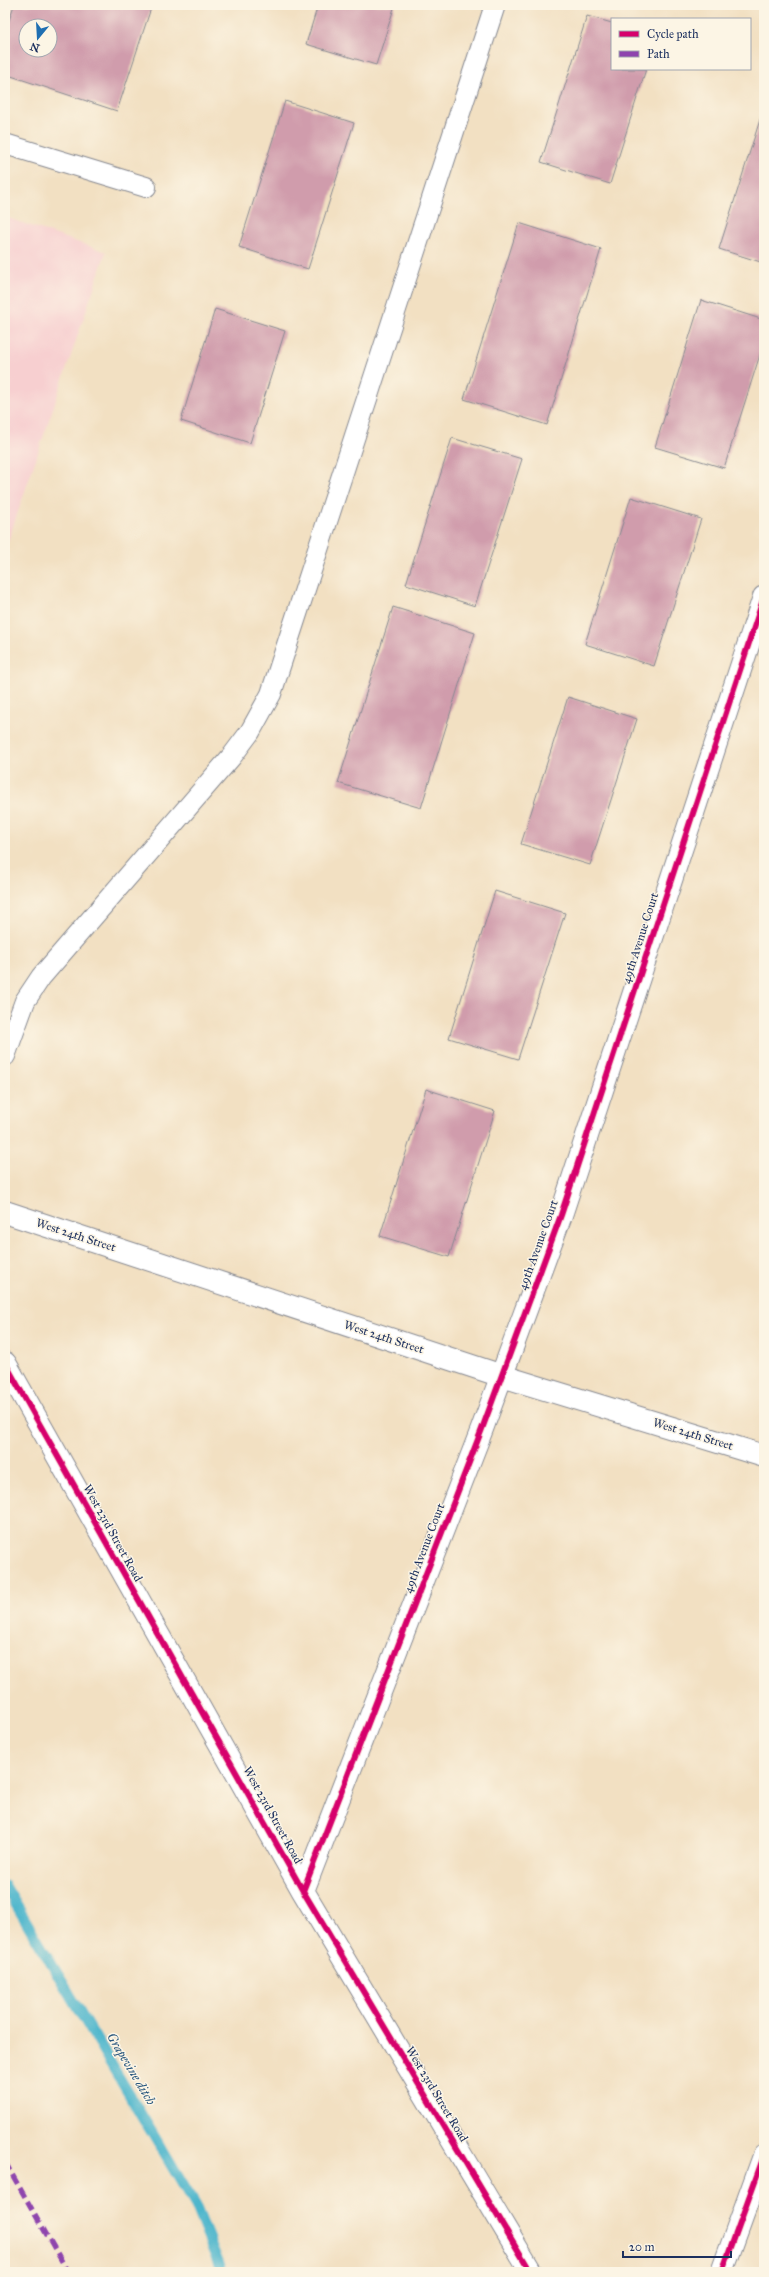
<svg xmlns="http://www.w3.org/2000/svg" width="769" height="2277" font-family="'IM FELL Great Primer',serif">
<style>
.built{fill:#f7cfd0}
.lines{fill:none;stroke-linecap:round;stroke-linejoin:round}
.stream{stroke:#4eb6cc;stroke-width:11}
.building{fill:#d09cac;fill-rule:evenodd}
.lane-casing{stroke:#868890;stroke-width:22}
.street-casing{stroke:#868890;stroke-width:24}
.secondary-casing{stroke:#868890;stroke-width:24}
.lane{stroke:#fff;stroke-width:20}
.street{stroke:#fff;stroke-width:22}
.secondary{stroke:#fff;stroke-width:22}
.quiet{stroke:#8e44ad;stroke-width:5;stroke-dasharray:10 5;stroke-linecap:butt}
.cycleway-casing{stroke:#fcf5e5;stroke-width:8}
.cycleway{stroke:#d6006c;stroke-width:6}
.labels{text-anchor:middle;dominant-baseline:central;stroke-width:3;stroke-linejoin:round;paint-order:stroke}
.street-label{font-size:12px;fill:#1b2f5e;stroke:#fcf5e5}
.water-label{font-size:13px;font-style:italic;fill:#2a587f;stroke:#fcf5e5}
</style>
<rect width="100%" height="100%" fill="#fcf5e5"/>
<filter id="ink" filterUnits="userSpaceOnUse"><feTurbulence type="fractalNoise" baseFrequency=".025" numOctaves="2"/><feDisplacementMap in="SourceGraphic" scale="8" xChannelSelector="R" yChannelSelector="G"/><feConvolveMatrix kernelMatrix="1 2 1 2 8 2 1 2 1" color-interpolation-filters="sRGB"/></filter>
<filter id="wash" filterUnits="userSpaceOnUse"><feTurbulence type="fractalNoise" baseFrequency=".012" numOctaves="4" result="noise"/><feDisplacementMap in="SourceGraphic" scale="16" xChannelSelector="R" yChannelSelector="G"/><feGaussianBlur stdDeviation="0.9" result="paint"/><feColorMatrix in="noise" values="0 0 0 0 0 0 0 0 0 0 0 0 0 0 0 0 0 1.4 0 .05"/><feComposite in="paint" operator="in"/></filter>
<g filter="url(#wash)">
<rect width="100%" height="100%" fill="#f2e0c2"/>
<path class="built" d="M5,217L106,252L5,550Z"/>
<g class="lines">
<path class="stream" d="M5,1886L195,2205L222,2272"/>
</g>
<g id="blocks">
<path class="building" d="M14,5H152L117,111L5,74V33ZM26,26H50V50H26Z
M318,5H395L376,65L306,44Z
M587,16L612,23V69H646L610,184L541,162Z
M285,101L354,123L308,269L239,247Z
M764,107V263L719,249Z
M519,223L601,249L547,425L464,399Z
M701,300L764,320V342L724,468L655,447Z
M215,309L285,331L250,443L181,421Z
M452,438L522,459L475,606L406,584Z
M631,497L701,519L654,666L585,644Z
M393,607L475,633L421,808L338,783Z
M568,697L637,719L590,865L521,844Z
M495,891L565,913L518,1059L449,1038Z
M426,1089L495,1111L449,1257L380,1236Z"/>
</g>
</g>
<g filter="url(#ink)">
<use href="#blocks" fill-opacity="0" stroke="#868890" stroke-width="1"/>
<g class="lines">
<defs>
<path id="lane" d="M5,144L146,187
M5,1056L25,1001L41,977L232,756L250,732L271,694L495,5"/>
<path id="street" d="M5,1363L303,1891L531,2272
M303,1891L482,1429L561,1215L764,597"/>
<path id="secondary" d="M5,1212L502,1376L764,1456
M722,2272L764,2156"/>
</defs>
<use href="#lane" class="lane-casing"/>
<use href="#street" class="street-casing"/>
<use href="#secondary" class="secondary-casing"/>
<use href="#lane" class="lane"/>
<use href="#street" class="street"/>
<use href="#secondary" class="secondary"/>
<path class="quiet" d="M5,2162L68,2272"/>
<defs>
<path id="cycleway" d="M5,1363L303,1891L531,2272
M303,1891L482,1429L561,1215L764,597
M722,2272L764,2156"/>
</defs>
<use href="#cycleway" class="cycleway-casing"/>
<use href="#cycleway" class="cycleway"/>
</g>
</g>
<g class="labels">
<g class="street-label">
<text transform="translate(640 938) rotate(-72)">49th Avenue Court</text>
<text transform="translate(76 1235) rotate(18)">West 24th Street</text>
<text transform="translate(538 1245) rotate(-70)">49th Avenue Court</text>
<text transform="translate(384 1337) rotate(18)">West 24th Street</text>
<text transform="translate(693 1434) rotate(17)">West 24th Street</text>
<text transform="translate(113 1533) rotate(61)">West 23rd Street Road</text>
<text transform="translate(424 1548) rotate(-69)">49th Avenue Court</text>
<text transform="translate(273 1815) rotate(61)">West 23rd Street Road</text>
<text transform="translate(437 2094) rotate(59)">West 23rd Street Road</text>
</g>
<g class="water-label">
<text transform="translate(131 2069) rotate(59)">Grapevine ditch</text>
</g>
</g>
<rect width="769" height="2277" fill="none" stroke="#fcf5e5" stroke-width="20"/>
<rect x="611" y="18" width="140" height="52" fill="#fcf5e5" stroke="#a2a6af"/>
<rect x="619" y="31" width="20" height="6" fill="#d6006c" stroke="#a2a6af"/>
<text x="647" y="38" font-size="12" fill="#1b2f5e">Cycle path</text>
<rect x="619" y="51" width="20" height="6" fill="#8e44ad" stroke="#a2a6af"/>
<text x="647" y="58" font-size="12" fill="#1b2f5e">Path</text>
<g transform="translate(38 38) rotate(198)"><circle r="19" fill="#fcf5e5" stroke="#a2a6af"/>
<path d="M0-3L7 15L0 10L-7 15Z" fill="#1f6fb2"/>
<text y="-6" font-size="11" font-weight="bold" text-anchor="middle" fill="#1b2f5e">N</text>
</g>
<path d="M623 2251v6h108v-6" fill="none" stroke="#1b2f5e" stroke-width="2"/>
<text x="629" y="2251" font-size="12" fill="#1b2f5e" stroke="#fcf5e5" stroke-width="3" paint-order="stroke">20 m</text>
</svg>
